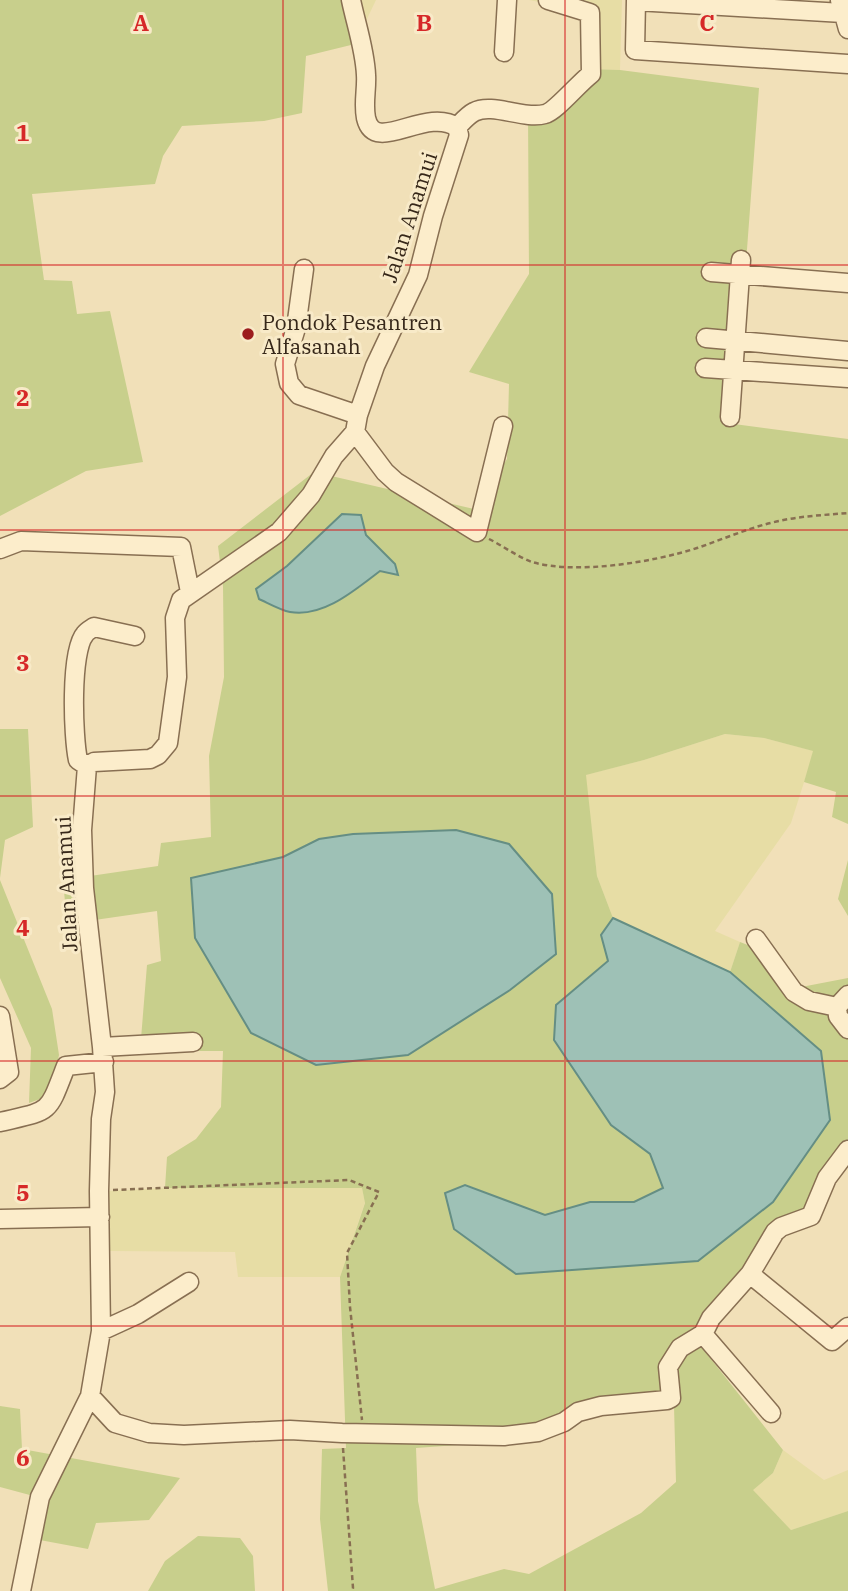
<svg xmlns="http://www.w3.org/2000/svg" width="848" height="1591" font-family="'IBM Plex Serif',serif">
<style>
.farmland{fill:#e7dda5}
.green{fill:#c8cf8c;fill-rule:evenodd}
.water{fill:#9ec1b6;stroke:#658e84;stroke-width:2}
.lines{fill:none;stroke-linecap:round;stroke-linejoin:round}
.minor-casing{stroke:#886f52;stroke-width:21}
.path{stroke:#886f52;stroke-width:2.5;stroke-dasharray:5 3.5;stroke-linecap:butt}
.minor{stroke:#fcedcb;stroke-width:18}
.grid{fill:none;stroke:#d62828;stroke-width:2;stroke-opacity:0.55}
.poi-dot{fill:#9c1d1e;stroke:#f8eac8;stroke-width:2.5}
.labels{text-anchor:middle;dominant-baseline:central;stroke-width:6;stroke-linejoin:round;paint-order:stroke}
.street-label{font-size:21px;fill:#362719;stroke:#f8eac8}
.poi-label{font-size:21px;fill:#362719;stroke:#f8eac8;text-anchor:start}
.grid-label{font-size:23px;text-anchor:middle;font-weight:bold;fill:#d62828;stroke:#f8eac8;stroke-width:6;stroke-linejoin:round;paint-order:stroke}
</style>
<rect width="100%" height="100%" fill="#f1e0b8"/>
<path class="farmland" d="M348,0H376L355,44Z
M529,0H622L620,70L591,69L592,12Z
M725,734L764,738L814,751L791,823L715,931L740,942L730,972L613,918L597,876L585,775L644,760Z
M165,1188H362L365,1202L340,1277H238L235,1252L110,1251L109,1191Z
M783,1450L824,1480L848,1470V1511L791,1530L752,1490L773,1473Z"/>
<path class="green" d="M0,0H348L355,44L306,56L302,113L264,121L182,126L163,156L155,184L32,194L44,280L72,281L77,314L110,311L143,462L86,471L0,516Z
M591,69L620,70L759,88L734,424L848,439V824L832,817L836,792L804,782L813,751L764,738L725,734L644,760L586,775L597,876L613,918L601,935L609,961L556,1005L611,1125L650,1154L663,1188L634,1202H590L545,1215L466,1185L445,1193L698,1261L821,1051L730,972L740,942L771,954L796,988L848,978V1152L814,1220L777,1229L695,1339L783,1450L773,1473L753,1490L791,1530L848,1511V1591H328L320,1519L322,1449L346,1448L340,1277L365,1203L362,1188H165L167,1157L196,1139L221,1107L223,1051H140L147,965L161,961L157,911L67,924L63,880L158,866L161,843L211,837L209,756L224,677L223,586L218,546L314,472L474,509L507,459L509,384L469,372L529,274L528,113L555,115ZM361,516L366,535L395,564L397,575L380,571L359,588L256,589ZM456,830L556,954L510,990L408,1055L316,1065L251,1033L195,938L192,878L283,857L319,839L353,834ZM674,1406L676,1482L641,1513L529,1574L504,1569L435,1589L418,1501L416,1448L528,1440L605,1410Z
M0,729H28L33,827L5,840L0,878Z
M848,860V916L838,899Z
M0,880L52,1009L59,1055L51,1095L29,1103L31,1048L0,978Z
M0,1406L20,1409L22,1449L180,1478L149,1520L96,1523L88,1549L29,1538L41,1498L0,1487Z
M198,1536L240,1538L253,1556L255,1591H148L165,1561Z"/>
<path class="water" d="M342,514L361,515L366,535L395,564L398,575L380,571C355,590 323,618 290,612C280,610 268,603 259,599L256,589L287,566Z
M456,830L509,844L552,894L556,954L510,990L408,1055L316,1065L251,1033L195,938L191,878L283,857L319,839L353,834Z
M613,918L730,972L821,1051L830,1120L773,1202L698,1261L516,1274L454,1229L445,1193L465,1185L545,1215L590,1202H634L663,1188L650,1154L611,1125L554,1040L556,1005L608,961L601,935Z"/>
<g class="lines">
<defs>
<path id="minor" d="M351,0C356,24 365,50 366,75C367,89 363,103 366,118C375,156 425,106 457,127
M636,0L635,50L848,64
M840,0L848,29
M636,1L843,13
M504,52L507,0
M457,127C462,122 468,115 474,112C492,102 524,120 545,114C555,112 580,82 591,74L590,13L548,0
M304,269L296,328L285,364L289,383L299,395L358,415
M711,272L848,283
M706,338L848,351
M705,368L848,378
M730,417L741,260
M355,432L385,472L396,482L477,532L503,426
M0,549L21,541L181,547L190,592
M87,766L78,760C73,737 70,651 85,634C87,631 91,629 94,627L135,636
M756,939L794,992L809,1001L837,1007
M848,995L837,1007L838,1016L848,1029
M0,1016L9,1072L0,1079
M102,1047L193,1042
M0,1122C52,1110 47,1115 66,1066L104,1062
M0,1219L100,1217
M750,1274L832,1341L848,1327
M101,1331L138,1314L189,1282
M703,1334L771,1413
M90,1396L115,1423L149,1433L184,1435L290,1430L342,1433L504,1436L538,1432L564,1422L578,1412L601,1406L667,1400L671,1398L668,1367L680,1348L703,1334L711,1318L750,1274L775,1232L781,1227L811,1216L827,1178L848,1150
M21,1591L40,1497L90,1396L101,1331L99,1191L101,1119L105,1092L102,1047L84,888L82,830L87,766L94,762L150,759L158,755L168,743L177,677L175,618L181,600L279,532L311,495L334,456L355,432L358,415L375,366L418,275L433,216L459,135L457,127"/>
</defs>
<use href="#minor" class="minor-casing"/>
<path class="path" d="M489,539C503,546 518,557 532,562C576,575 654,562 697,548C724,539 750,527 779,521C801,516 825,515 848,513
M113,1190L349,1180L379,1192L347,1253L350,1307L362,1420
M343,1448L353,1588L352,1591"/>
<use href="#minor" class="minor"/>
</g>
<path class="grid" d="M283,0V1591M565,0V1591M0,265H848M0,530H848M0,796H848M0,1061H848M0,1326H848"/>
<circle class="poi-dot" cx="248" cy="334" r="7"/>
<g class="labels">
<g class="street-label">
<text transform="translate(409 217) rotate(-72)">Jalan Anamui</text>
<text transform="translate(66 884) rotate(-93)">Jalan Anamui</text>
</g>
<g class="poi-label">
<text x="262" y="322">Pondok Pesantren<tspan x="262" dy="24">Alfasanah</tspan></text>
</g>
</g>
<g class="grid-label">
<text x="141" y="31">A</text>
<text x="424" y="31">B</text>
<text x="707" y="31">C</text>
<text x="23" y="141">1</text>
<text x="23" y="406">2</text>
<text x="23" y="671">3</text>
<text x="23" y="936">4</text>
<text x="23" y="1201">5</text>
<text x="23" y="1466">6</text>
</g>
</svg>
